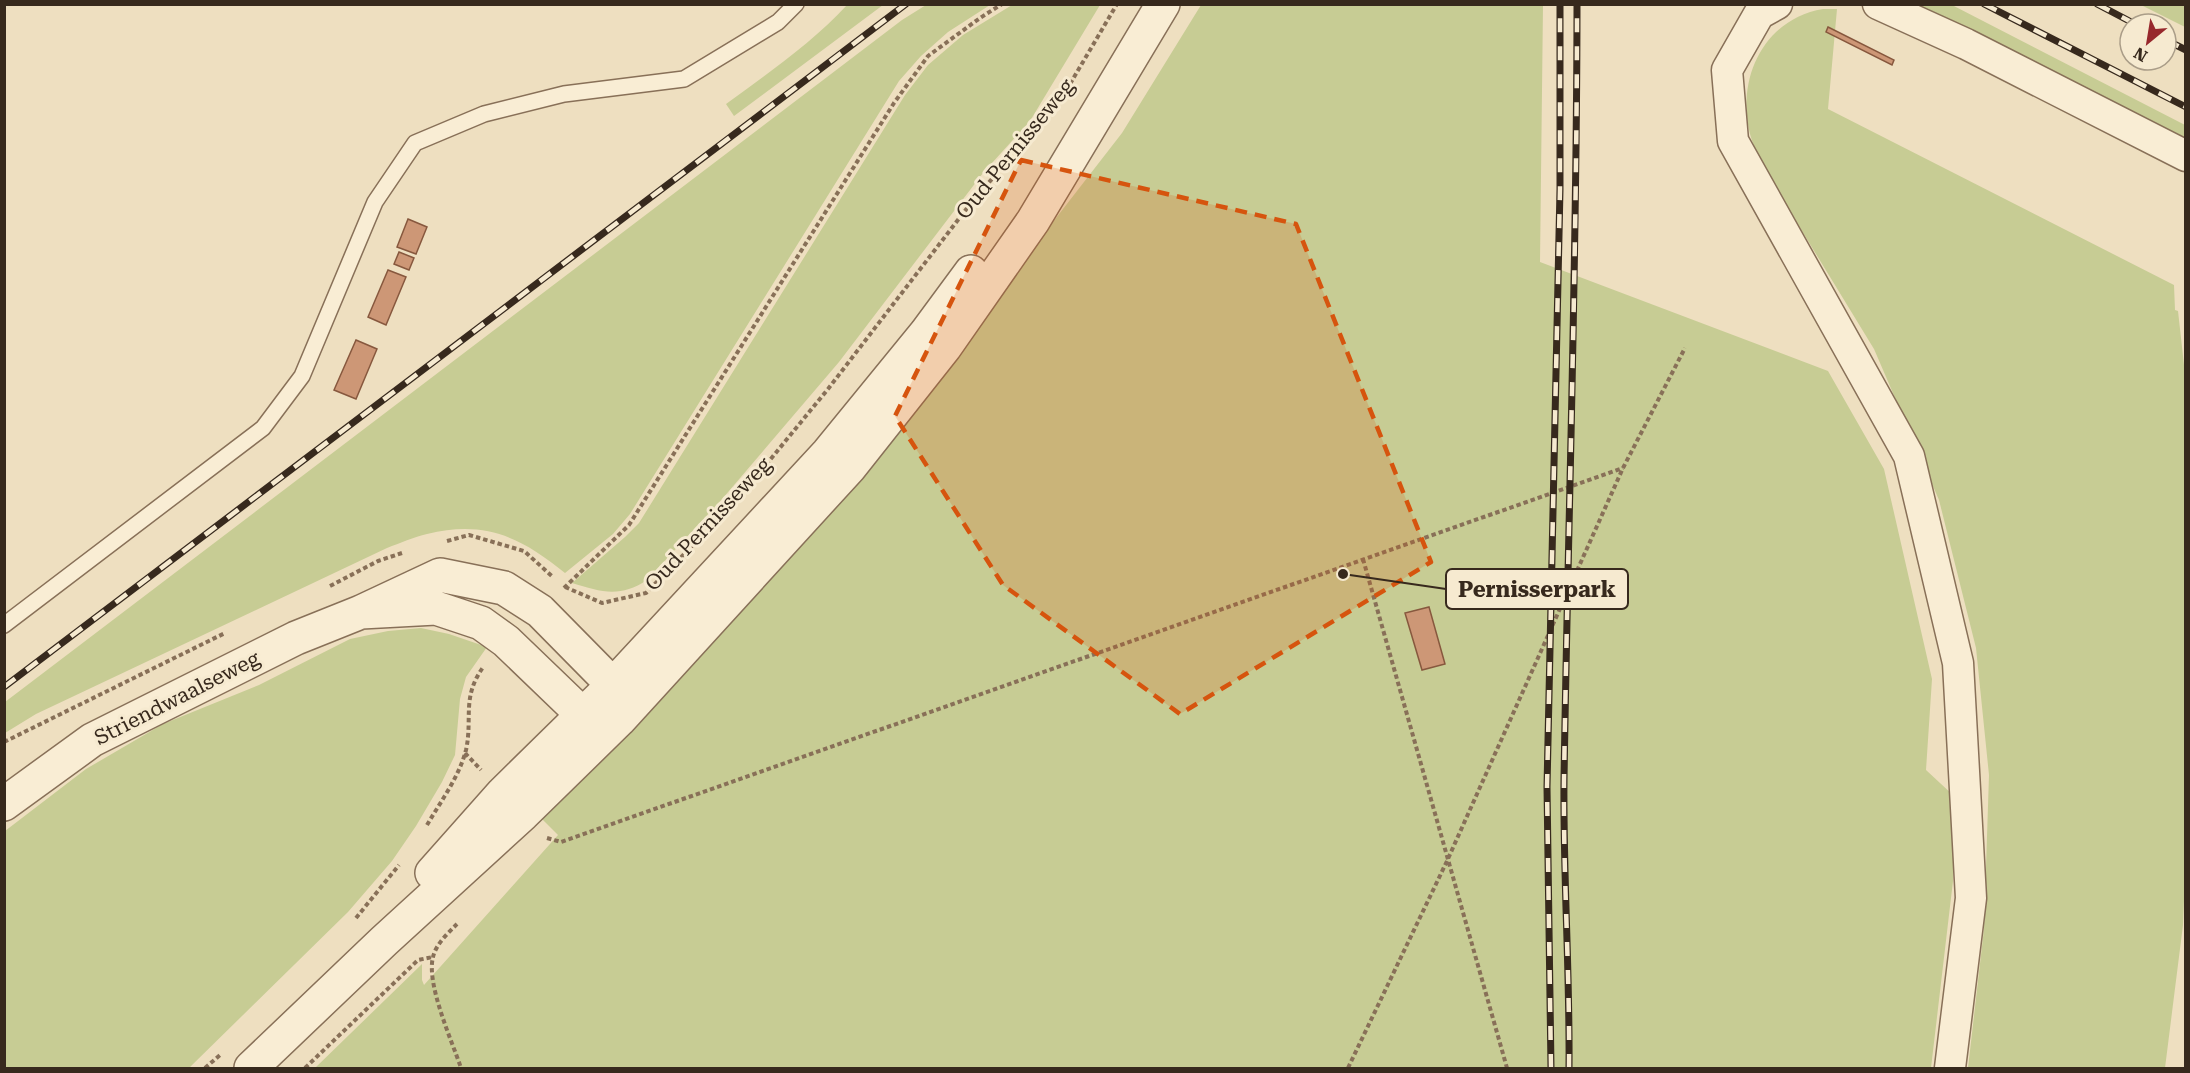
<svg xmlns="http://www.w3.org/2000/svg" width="2190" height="1073" font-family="'Roboto Serif',serif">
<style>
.green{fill:#c7cc94}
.building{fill:#cd9776;stroke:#87583e;stroke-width:1.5}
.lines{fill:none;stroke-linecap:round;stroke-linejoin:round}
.service-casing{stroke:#887058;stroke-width:18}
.minor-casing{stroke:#887058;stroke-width:33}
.tertiary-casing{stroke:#887058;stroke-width:36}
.path{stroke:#887058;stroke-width:4;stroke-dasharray:4.5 3;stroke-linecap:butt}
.service{stroke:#f9edd4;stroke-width:15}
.minor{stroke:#f9edd4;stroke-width:30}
.tertiary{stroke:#f9edd4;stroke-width:33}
.rail-casing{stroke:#37291d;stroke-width:7}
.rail{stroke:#f6ead0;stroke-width:4.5;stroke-dasharray:14;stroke-linecap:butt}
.marked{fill:#d6540e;fill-opacity:0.2;stroke:#d6540e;stroke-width:4.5;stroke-dasharray:12 8;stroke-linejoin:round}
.labels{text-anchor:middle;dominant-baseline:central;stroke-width:6;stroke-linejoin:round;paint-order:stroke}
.street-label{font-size:21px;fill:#37291d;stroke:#f6ead0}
.leader{fill:none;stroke:#37291d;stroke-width:2}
.callout-dot{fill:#37291d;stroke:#f6ead0;stroke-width:2}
.callout{fill:#f6ead0;stroke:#37291d;stroke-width:2}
.callout-label{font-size:22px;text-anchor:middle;font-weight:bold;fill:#37291d}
</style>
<rect width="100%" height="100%" fill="#eedfc0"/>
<path class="green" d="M847,5H883L734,116L726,104C768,73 812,43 847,5Z
M926,5H990L948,32L921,56L899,81L630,514L613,534L565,573C521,537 485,520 427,534C414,537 400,543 387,548L36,714L5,733V702L902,20Z
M1012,5H1100L1030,121L983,173L839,362L723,498L647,580C620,598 601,592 572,583L625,537L639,523L905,95L928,65L963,35Z
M1201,5H1543L1540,262L1828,371L1884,469L1932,679L1926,770L1954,796L1953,881L1931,1068H315L422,964V980L424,985L558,835L537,814L1018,267L1122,133Z
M1919,5H1952L2185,125V141Z
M2141,5H2185V27Z
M1823,9H1837L1828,109L2174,285L2175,310L2178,311L2186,383V853L2183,925L2165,1068H1968L1984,929L1989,775L1976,648L1939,500L1874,349L1769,177C1762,163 1754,149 1750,134C1736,78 1764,19 1823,9Z
M421,628L449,634L487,647L466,677L460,699L455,755L442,782L416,826L392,861L348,912L189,1068H5V831L86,769L163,724L259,685L350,639L388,631Z"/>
<path class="building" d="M1828,27L1894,60L1892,65L1826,32Z
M408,219L427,227L416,254L397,247Z
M399,252L414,258L409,270L394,264Z
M388,270L406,277L386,325L368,317Z
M356,340L377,349L356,399L334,390Z
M1429,607L1445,664L1422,670L1405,613Z"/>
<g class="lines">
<defs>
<path id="service" d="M4,625L263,428L302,376L375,202L415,143L484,114L564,94L684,79L778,22L796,4"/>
<path id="minor" d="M1777,4L1759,14L1727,70L1733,141L1909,456L1958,663L1971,898L1950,1068
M1878,4L1966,44L2186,156"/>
<path id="tertiary" d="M4,804L92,740L296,638L361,612L440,575L504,588L540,611L613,685L619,720L583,715L506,641L481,623L436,608L361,612
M432,873L503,793L613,685L828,453L926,333L971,272
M251,1068L384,941L523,814L619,720L850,467L945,347L1033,221L1163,4"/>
</defs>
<use href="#service" class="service-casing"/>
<use href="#minor" class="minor-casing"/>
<use href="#tertiary" class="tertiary-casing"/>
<path class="path" d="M747,488L828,389L971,203L1039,125L1070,84L1117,4
M447,541L469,535L524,551L553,577
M1363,559L1507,1068
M330,586L378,561L402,553
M565,587L602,603L646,593L692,546
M564,588L629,525L894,103L928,56L980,18L1002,4
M4,742L225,633
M465,753L481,770
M427,825C441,801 459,777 466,750C473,718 461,697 484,666
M547,838L561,842L1623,468
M356,918L399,865
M457,924C448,933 436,944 433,957C426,984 452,1041 461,1068
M205,1068L220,1055
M305,1068L418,960L433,957
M1348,1068L1447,861L1623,468L1685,348"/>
<use href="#service" class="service"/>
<use href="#minor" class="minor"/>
<use href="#tertiary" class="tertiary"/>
<defs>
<path id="rail" d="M1984,4L2186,107
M2097,4L2135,24
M2166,40L2186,50
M4,687L906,4
M1551,1068L1547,787L1560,189V4
M1569,1068C1570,972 1563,876 1564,780C1568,521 1577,263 1577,4"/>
</defs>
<use href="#rail" class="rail-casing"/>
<use href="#rail" class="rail"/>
</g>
<path class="marked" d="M1021,160L1296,224L1431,562L1180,714L1003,585L895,416Z"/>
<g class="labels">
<g class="street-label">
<text transform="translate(1015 149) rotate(-51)">Oud Pernisseweg</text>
<text transform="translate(708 524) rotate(-47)">Oud Pernisseweg</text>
<text transform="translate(177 698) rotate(-27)">Striendwaalseweg</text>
</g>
</g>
<path class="leader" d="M1343 574L1446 589"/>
<circle class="callout-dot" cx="1343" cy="574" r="6"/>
<rect class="callout" x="1446" y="569" width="182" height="40" rx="6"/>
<g class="callout-label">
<text x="1537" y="597">Pernisserpark</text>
</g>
<rect width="2190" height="1073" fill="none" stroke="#37291d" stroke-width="12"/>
<g transform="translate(2148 42) rotate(210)"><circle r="28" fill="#f6ead0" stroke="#aa9d88" stroke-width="1.5"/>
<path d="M0-4.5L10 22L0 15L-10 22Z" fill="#97282c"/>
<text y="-9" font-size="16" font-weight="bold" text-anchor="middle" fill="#37291d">N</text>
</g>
</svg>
